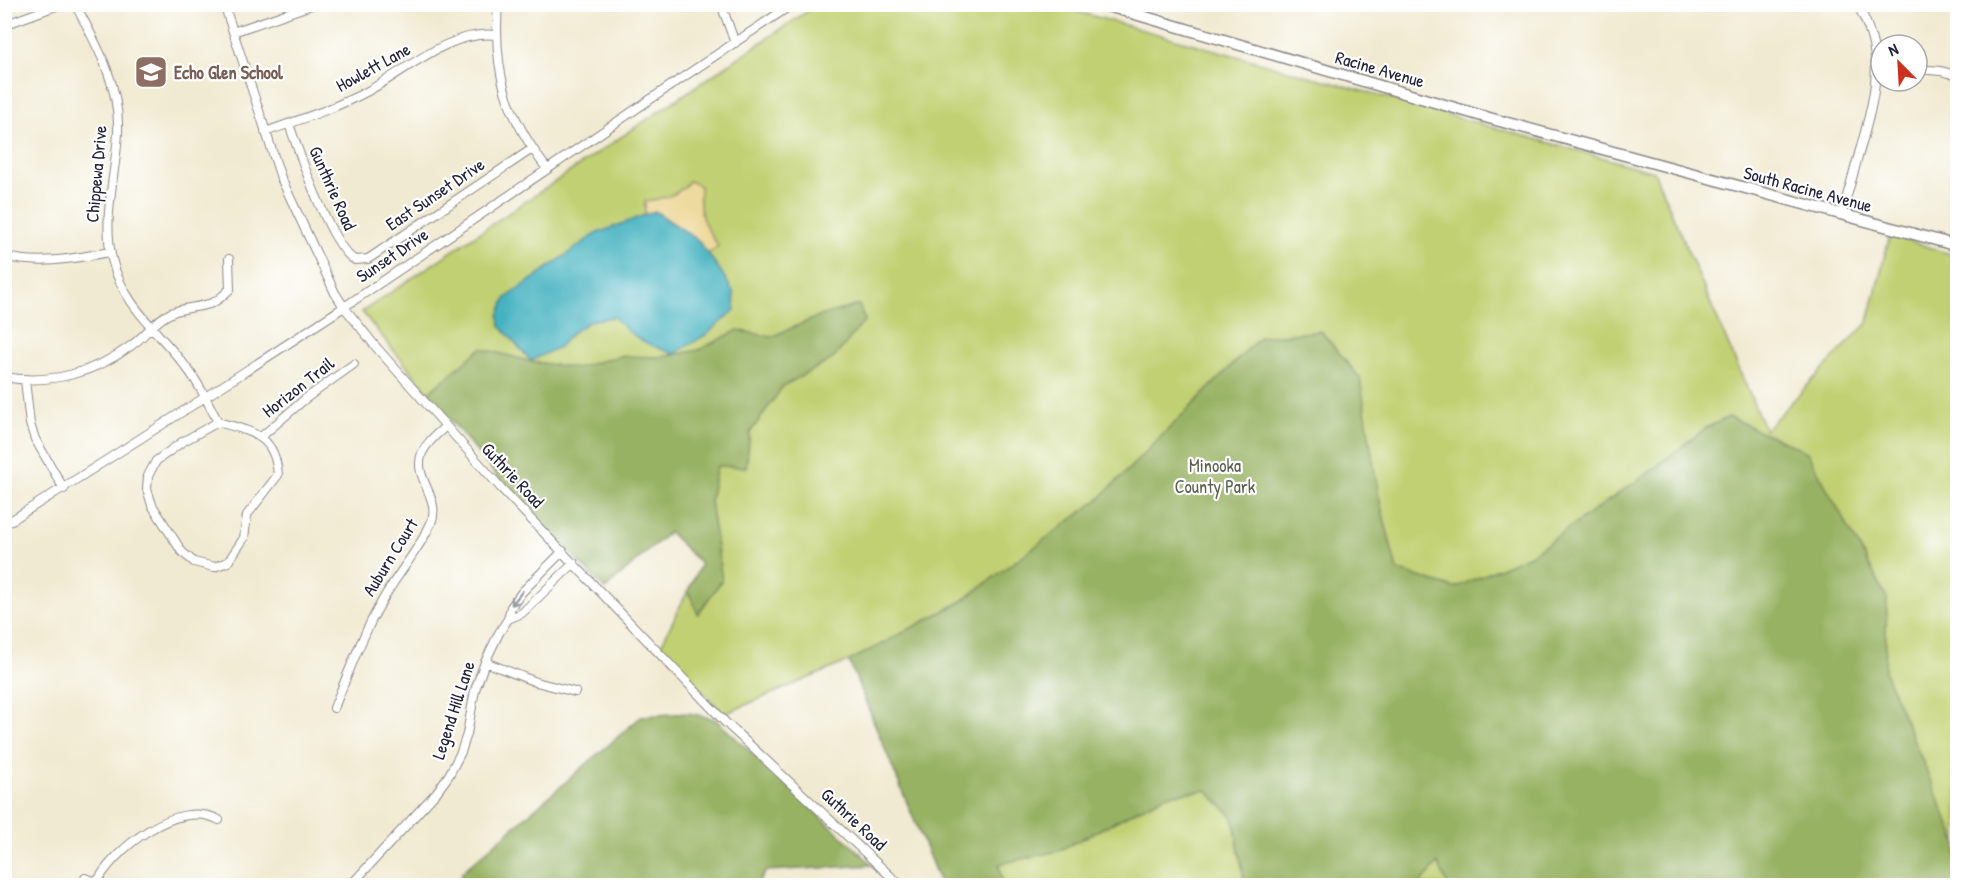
<svg xmlns="http://www.w3.org/2000/svg" width="1962" height="890" font-family="'Patrick Hand',sans-serif">
<style>
.green{fill:#c1d072;stroke:#727956;stroke-width:1.5}
.forest{fill:#98b264;stroke:#5d6a50;stroke-width:1.5}
.sand{fill:#eeda9e;stroke:#887e6c;stroke-width:1.5}
.water{fill:#44b2c0;stroke:#336a7e;stroke-width:1.5}
.lines{fill:none;stroke-linecap:round;stroke-linejoin:round}
.minor-casing{stroke:#8a8686;stroke-width:10}
.major-casing{stroke:#8a8686;stroke-width:13}
.minor{stroke:#fff;stroke-width:8}
.major{stroke:#fff;stroke-width:10}
.oneway{stroke:#9c9ca7}
.labels{text-anchor:middle;dominant-baseline:central;stroke-width:4.5;stroke-linejoin:round;paint-order:stroke}
.street-label{font-size:18px;fill:#22223b;stroke:#fff}
.education-label{font-size:18px;font-weight:bold;fill:#785e54;stroke:#fff;text-anchor:start}
.park-label{font-size:18px;fill:#5a5f4e;stroke:#fff}
</style>
<rect width="100%" height="100%" fill="#fff"/>
<filter id="ink" filterUnits="userSpaceOnUse"><feTurbulence type="fractalNoise" baseFrequency=".0167" numOctaves="2"/><feDisplacementMap in="SourceGraphic" scale="12" xChannelSelector="R" yChannelSelector="G"/><feConvolveMatrix kernelMatrix="1 2 1 2 8 2 1 2 1" color-interpolation-filters="sRGB"/></filter>
<filter id="wash" filterUnits="userSpaceOnUse"><feTurbulence type="fractalNoise" baseFrequency=".008" numOctaves="4" result="noise"/><feDisplacementMap in="SourceGraphic" scale="24" xChannelSelector="R" yChannelSelector="G"/><feGaussianBlur stdDeviation="1.35" result="paint"/><feColorMatrix in="noise" values="0 0 0 0 0 0 0 0 0 0 0 0 0 0 0 0 0 1.4 0 .05"/><feComposite in="paint" operator="in"/></filter>
<g filter="url(#wash)">
<rect width="100%" height="100%" fill="#f1ead2"/>
<path class="green" d="M818,4L1053,5L1654,172L1765,430L1868,322L1890,235L1957,256V885H941L849,661L724,714L660,647L701,564L669,532L605,589L502,482L362,312Z"/>
<path class="forest" d="M859,305L865,320L833,359L783,386L750,433L746,467L717,466L710,501L722,580L698,614L688,591L701,564L669,532L605,589L502,482L428,393L481,348L528,361L575,368L620,356L661,357L699,350L738,330L771,337L822,315Z
M1321,331L1360,378L1379,498L1397,570L1454,588L1530,555L1648,473L1706,428L1729,417L1807,452L1887,598L1885,672L1957,843V885L1448,886L1438,863L1419,885H1245L1233,817L1206,790L1167,795L1058,851L999,864L1003,885H941L849,661L962,601L1100,498L1260,337Z
M689,713L715,719L873,865L766,871L757,886H462V872L642,716Z"/>
<path class="sand" d="M689,181L700,186C698,215 702,222 718,246L708,254L698,240L655,211L645,216V201C662,199 679,196 689,181Z"/>
<path class="water" d="M655,211L698,240L720,270L734,293L735,310L706,335L674,354C647,344 633,339 614,317L590,321L573,332L559,347L531,361L500,326L499,315L506,298L595,234Z"/>
</g>
<g filter="url(#ink)">
<g class="lines">
<defs>
<path id="minor" d="M75,4C97,45 120,85 118,132C116,174 102,218 112,259C122,304 159,332 186,367C200,384 208,403 218,422C252,432 275,434 278,475L247,515L244,538L228,562L214,567L194,562L182,552L152,505L147,489L148,476L156,461L182,442L218,422
M224,4L281,178L335,293L344,307L376,347L501,488L725,722L901,886
M498,4C493,73 506,114 547,169
M721,4L735,43
M4,25L61,4
M233,32L314,4
M1917,69L1941,71L1958,76
M289,124C299,152 331,248 355,260L368,259L377,253L532,149
M4,127H5
M265,132C299,120 336,108 368,91C407,70 450,30 496,35
M1841,215C1849,191 1855,167 1862,143C1876,91 1886,55 1857,4
M4,256C39,266 76,258 110,252
M4,377C50,385 95,373 132,345C145,336 156,319 171,313C184,307 199,308 212,303C219,300 225,294 230,289L229,259
M25,380L30,424L35,439L64,489
M262,436L305,399L354,364
M4,525C118,453 232,381 344,307C494,207 642,103 793,4
M508,619L522,613L574,563
M485,662L536,682L575,692
M334,708C349,671 364,631 385,596C399,572 420,548 431,523C442,498 412,478 422,453C427,442 437,434 446,426
M85,878L96,882
M95,886C112,850 178,797 219,820
M350,886L436,793L449,775L461,752L467,734L475,690L485,662L499,633L508,619L511,607L522,592L563,551"/>
<path id="major" d="M1101,4L1489,118L1958,246"/>
</defs>
<use href="#minor" class="minor-casing"/>
<use href="#major" class="major-casing"/>
<use href="#minor" class="minor"/>
<use href="#major" class="major"/>
</g>
<defs><path id="oneway-shaft" d="M-6 0H5M1.5-3L5.5 0L1.5 3" fill="none" stroke-width="1.6" stroke-linecap="round" stroke-linejoin="round" transform="scale(1.5)"/></defs>
<use class="oneway" href="#oneway-shaft" transform="translate(517 598) rotate(128)"/>
</g>
<defs>
<symbol id="school-square" viewBox="-11 -11 22 22"><rect x="-9" y="-9" width="18" height="18" rx="4" fill="#8d6e63" stroke="#fff"/><path d="M0-5L7-2L0 1L-7-2ZM-4 1L0 2.5L4 1V4Q0 6-4 4Z" fill="#fff"/></symbol>
</defs>
<g fill-rule="evenodd">
<use href="#school-square" x="132" y="53" width="38" height="38"/>
</g>
<g class="labels">
<g class="street-label">
<text transform="translate(373 67) rotate(-29)">Howlett Lane</text>
<text transform="translate(1380 69) rotate(16)">Racine Avenue</text>
<text transform="translate(96 174) rotate(-85)">Chippewa Drive</text>
<text transform="translate(333 188) rotate(66)">Gunthrie Road</text>
<text transform="translate(1808 189) rotate(15)">South Racine Avenue</text>
<text transform="translate(435 194) rotate(-34)">East Sunset Drive</text>
<text transform="translate(392 255) rotate(-34)">Sunset Drive</text>
<text transform="translate(298 387) rotate(-38)">Horizon Trail</text>
<text transform="translate(513 475) rotate(47)">Guthrie Road</text>
<text transform="translate(390 557) rotate(-58)">Auburn Court</text>
<text transform="translate(453 710) rotate(-72)">Legend Hill Lane</text>
<text transform="translate(854 819) rotate(43)">Guthrie Road</text>
</g>
<g class="education-label">
<text x="174" y="72">Echo Glen School</text>
</g>
<g class="park-label">
<text x="1215" y="465">Minooka<tspan x="1215" dy="21">County Park</tspan></text>
</g>
</g>
<rect width="1962" height="890" fill="none" stroke="#fff" stroke-width="24"/>
<g transform="translate(1899 63) rotate(336)"><circle r="28" fill="#ffffff" stroke="#a7a7b1" stroke-width="1.5"/>
<path d="M0-4.5L10 22L0 15L-10 22Z" fill="#c8321e"/>
<text y="-9" font-size="16" font-weight="bold" text-anchor="middle" fill="#22223b">N</text>
</g>
</svg>
